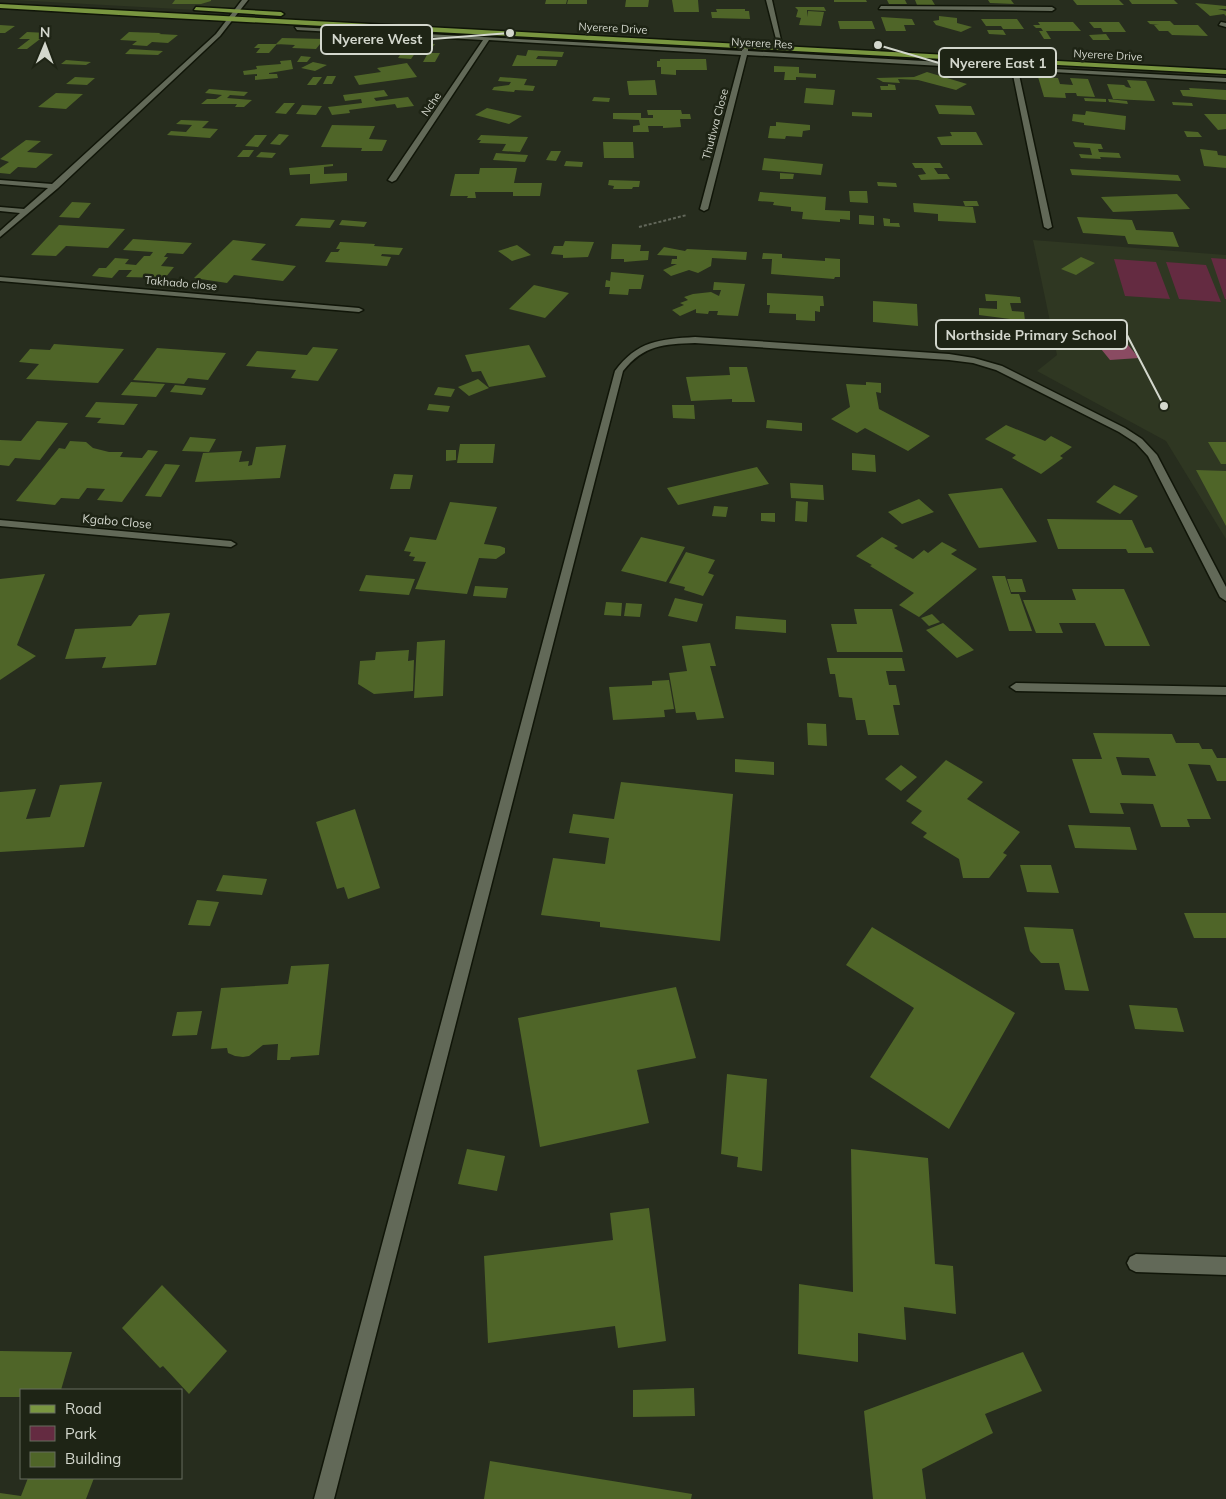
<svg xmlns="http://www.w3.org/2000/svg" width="1226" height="1499" font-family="Mulish,sans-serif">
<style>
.built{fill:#2f3722}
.green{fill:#642b41}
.water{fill:#8a4b62}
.building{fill:#4f6528;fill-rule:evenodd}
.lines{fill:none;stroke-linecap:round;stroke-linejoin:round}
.minor-casing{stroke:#101508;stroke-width:3}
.major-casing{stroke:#101508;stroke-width:3}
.path{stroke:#63685b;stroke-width:2;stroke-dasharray:3 2;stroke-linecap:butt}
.minor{fill:#626958;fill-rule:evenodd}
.major{fill:#799640;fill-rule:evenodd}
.labels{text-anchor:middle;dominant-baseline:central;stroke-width:5;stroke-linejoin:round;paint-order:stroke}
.far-street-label{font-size:11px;fill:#d3d7cd;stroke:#1e2415}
.street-label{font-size:12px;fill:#d3d7cd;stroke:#1e2415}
.leader{fill:none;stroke:#d3d7cd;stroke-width:2}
.callout-dot{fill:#d3d7cd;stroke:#1e2415;stroke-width:2}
.callout{fill:#1e2415;stroke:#d3d7cd;stroke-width:2}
.callout-label{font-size:14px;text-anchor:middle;font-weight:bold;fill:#d3d7cd}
</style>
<rect width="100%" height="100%" fill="#272d1e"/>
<path class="built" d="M13,0H243L233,12Z
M1033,240L1226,255V539L1166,441L1037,371L1057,355Z"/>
<path class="green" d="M1211,258L1226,259V299H1225Z
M1114,259L1156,262L1170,299L1125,296Z
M1166,262L1206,265L1221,302L1179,299Z"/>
<path class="water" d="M1106,319L1139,358L1110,360L1079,322Z"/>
<path class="building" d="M175,0H211V1L201,4H172Z
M546,0H567L566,4H545Z
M568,0H587V4H567Z
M626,0H649L648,7H625Z
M672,0H698L699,12H674Z
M834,0H866L867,2H834Z
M887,0H905L907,4H889Z
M915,0H932L935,5H917Z
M988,0H1011L1014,4L990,3Z
M1073,0H1119L1124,5H1077Z
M1129,0H1174L1178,4H1132Z
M1195,3L1226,6V9H1218L1226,11V16L1224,14L1210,16Z
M795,7H824L826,11L807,10V17L808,11L824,12L821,26L799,25L801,18L796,17L798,10Z
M716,9H745V11H749L750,19L712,18L711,12H717Z
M939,16L957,18V23L972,27L961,32L936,25L933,21L939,20Z
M881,17L912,19L915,25H904L906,31H886Z
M981,19H1017L1024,29H1003L1001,26H986Z
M838,21H872L875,29H840Z
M1147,21H1170L1174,25H1198L1208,36L1172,35L1168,31H1159L1154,25H1159L1150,24Z
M1038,22H1073L1081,31H1046L1051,39H1044L1039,31H1043L1041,28H1036L1033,25H1040Z
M1089,22H1119L1126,32H1103L1101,28H1094Z
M0,25L15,26L5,33H0Z
M987,30H1003L1006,35L989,34Z
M27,32L48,33L27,49H17L30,39H19Z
M129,32L161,33L159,34L178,35L168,43L152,42L147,46L132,45L137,41L120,40Z
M1106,34L1110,40H1093L1089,35Z
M282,38L324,39L316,49L292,48L295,45L276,44Z
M407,42L435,44L429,52H416L411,59L398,58L400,55L385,54L389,49L402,50Z
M258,44H277L269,53H256L260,48H254Z
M130,49L163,51L158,55L125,54Z
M528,50L564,52L562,57L538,56L536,59L558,60L556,66H512L517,55L526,56Z
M428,53H440L435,62H423Z
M301,56L311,57L307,62H297Z
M660,59H706L707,70H676V75L661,74V67H657V61H660Z
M66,60L91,62L86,65L61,64Z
M291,60L293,69L269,73V74H277L278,78L255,80V76H257V74L244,75L243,71L257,69L256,66L281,64L280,61Z
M313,62L327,65L315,71L301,68Z
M407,63L417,77L359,85L354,76L381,72L377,68Z
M774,66L799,67V73L816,74V78L796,77V80H784L785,72H774Z
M927,72L967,84L956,90L918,80L898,79L900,83L883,82L876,78L914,77Z
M327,76H336L332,84H323Z
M75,77L95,78L87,85L66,84Z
M313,77H322L316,85H307Z
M500,77L527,79L524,85L535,86L533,91L515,90L514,92L492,90L494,87L509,85L511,82L498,81Z
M1038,77L1058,78L1060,84L1073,85L1070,78L1088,79L1095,97L1077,96L1076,93H1065L1066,98L1044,97Z
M655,80L657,95H629L627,81Z
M1127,80L1146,81L1155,101L1113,99L1107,84L1124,85L1126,87L1131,88Z
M888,84L895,85L896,90H881L880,86H888Z
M806,88L835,90L833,105L804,103Z
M1189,88L1226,90V100L1183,96L1180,90H1190Z
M209,89L248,92L244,96L230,95L227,98L252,100L244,107H235L237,104H201L207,99H216L222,95L205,93Z
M384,90L388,96L374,98L376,101L408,97L414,106L397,108L395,104L349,110L350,113L332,115L328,107L362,103L361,99L345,101L343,95Z
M56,93L83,94L66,109L38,107Z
M594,97L610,98L609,102L592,101Z
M1084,98L1106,99V102L1085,101Z
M1108,99L1127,101L1128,104L1109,102Z
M1172,102L1192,103L1193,106L1173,105Z
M284,103H295L286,114L275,113Z
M302,105L322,106L316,115L296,114Z
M935,105L971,106L975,115L939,114Z
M487,108L522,116L509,124L475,115Z
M647,110H681L682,114H690L691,119H680L681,127L663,128V126H648L649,132H633V126L640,125L639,120L613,119V113H641V118H653V115H648Z
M1086,111L1126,116L1125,130L1084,125V123L1072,121L1073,114L1085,115Z
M852,112L872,113V117L852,116Z
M1204,114H1226V129L1218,130Z
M181,120L209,121L202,128L218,129L210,138L167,135L171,131L186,132L192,125L176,124Z
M776,122L810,125V130L803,131L802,137L786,136L785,139L768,138L770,126H776Z
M332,125L375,126L369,139L387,140L382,151H361L362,148L321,147Z
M1184,131L1198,132L1202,137H1187Z
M950,132H976L983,145H941L937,137L952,136Z
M279,134L289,135L280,145L270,144Z
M255,135H267L258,147L245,146Z
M481,135L528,137L520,152L502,151L506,144L479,143L481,140H477Z
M26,140L41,141L27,152L53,154L36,168L18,167L10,174L0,173V168L9,162L0,159Z
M603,142H633L634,158H604Z
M1073,142L1101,144L1103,149H1098L1099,152L1119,153L1121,158L1100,157L1101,159L1081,158L1079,154L1092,155L1090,148L1075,147Z
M1200,149L1217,151L1218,155L1226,156V168L1204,166Z
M243,150H254L249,157H237Z
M551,151H561L556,161L546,160Z
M261,152L276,153L272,158L256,157Z
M496,153L528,155L525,162L493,160Z
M764,158L823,164L821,175L762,170Z
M566,161L583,162L582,167L564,166Z
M912,163H940L943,168H934L938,174H947L950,179L921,180L918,175L926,174L922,168H915Z
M333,164V166L324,167V174L347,173V181L310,184V174L290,175L289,168Z
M480,168H517L514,183H542L540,196H513V192H475L476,198H467L468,196H450L455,174H479Z
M1070,169L1178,175L1181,181L1072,175Z
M780,173L794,174L793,179H780Z
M609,180L640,181L639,187H633L632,189H613L614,186L608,185Z
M877,182L896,183L897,187L878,186Z
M849,191H867L868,203L850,202Z
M760,192L826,197L825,210L850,211V220L840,219V222L802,219L803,212L791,211V207L773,205L774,202L758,201Z
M1177,194L1190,209L1113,212L1101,197Z
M963,201H977L979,206H965Z
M72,202L91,203L79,218L59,217Z
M913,203L973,207L976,223L938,221V214L914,212Z
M859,215L874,216V225L859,224Z
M1077,217L1132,220L1136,230L1173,232L1179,247L1128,244L1125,236L1083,233Z
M301,218L335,220L330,228L295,226Z
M883,218L890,219V223H899L900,227L884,226Z
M342,220L367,222L364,227L339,225Z
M59,225L125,229L108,248L66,246L56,256L31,255Z
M133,239L192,243L183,254L167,253L164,257H168L161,266L174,267L165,278L126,277L132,270H119L112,278L92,276L99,268H106L115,258L129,259L125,264L136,265L144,256H150L153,252L123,250Z
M233,240L266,244L251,260L296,266L283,281L234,275L227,283L194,278Z
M565,241L594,242L588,257L563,258V255L551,254L554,246H563Z
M340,242L375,244L374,246L403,248L399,255L382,254L381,256L391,257L387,266L325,262L331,252H338L340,249H336Z
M612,244L641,245L640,251H649L648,260L624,262V259H611Z
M517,245L531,255L512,261L498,251Z
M664,247L685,251L687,249L747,252L746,260L712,258L711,266L698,273L689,270L671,276L663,270L677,264H671L672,259H677V256L657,255Z
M763,253L782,254V258L825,261V258L840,259V277H835L834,279L771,274L772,259H762Z
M1081,257L1095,263L1076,275L1061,269Z
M611,272L644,275L641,289H629L628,295L609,294L610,287H605L606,280L610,281Z
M714,282L745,284L738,316L717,315L718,311H709L708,314L696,313V309L680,316L672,310L684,305L680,303L688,300L684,297L693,294L711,292L719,296L721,290H713Z
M534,285L569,293L545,318L509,309Z
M767,293L823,296L824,306H820V312L815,311V321L796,320V314L769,313L770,305H767Z
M985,294L1020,297L1021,303H1010L1012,311L1024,312L1025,321L979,315V308L997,309V301H986Z
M873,301L917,304L918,326L873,322Z
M54,344L124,349L98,383L26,379L39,364L19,362L30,349L50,350Z
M529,345L546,377L489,387L481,371L472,372L465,355Z
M313,347L338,349L318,381L291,378L296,370L246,366L257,351L307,355Z
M157,348L226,353L208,380L188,378L184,384L133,380Z
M729,367H747L755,402H732V399L691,401L686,377L730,375Z
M478,379L489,388L469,396L458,387Z
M131,382L165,384L156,397L121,395Z
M866,382L881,383V393L876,392L879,409L930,436L908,451L865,428L857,433L831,419L850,407L846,384L866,385Z
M175,385L206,388L202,395L170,392Z
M438,387L455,389L451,397L434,395Z
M96,402L138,404L124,425L97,423L101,418L85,417Z
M429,404L450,406L448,412L427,410Z
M672,405H694L695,419L673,418Z
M767,420L802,423V431L766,428Z
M37,421L68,423L40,460L15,458L9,466L0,465V440L21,441Z
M1006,425L1045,441L1051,436L1072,447L1060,456L1063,458L1041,474L1012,458L1016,455L985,439Z
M190,437L216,439L209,452L182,451Z
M70,441L86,442L93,448L109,452H123L120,457L142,458L148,450L158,451L122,502L97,500L105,489L87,488L79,499L61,498L55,505L16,501L59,448L65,449Z
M1208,442H1226V464H1221Z
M460,444H495L493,463H457Z
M286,445L280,478L195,482L203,453L242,451L239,462L249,461L248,466L252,465L256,447Z
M446,450H456V460L446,461Z
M852,453L875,455L876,472L852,470Z
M165,464L180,465L161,497L145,496Z
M757,467L769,484L678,505L667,488Z
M1196,470L1226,471V526Z
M394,474L413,475L410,489H390Z
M790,483L823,485L824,500L791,498Z
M1114,485L1138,496L1120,514L1096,502Z
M1002,488L1037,542L979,548L948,494Z
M919,499L934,512L902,524L888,512Z
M796,501L808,502L807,522L795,521Z
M450,502L497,507L484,544L500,546L505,548V553L496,559L479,558L467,594L415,589L426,562L413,561L415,557L409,556L411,552L404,551L410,537L436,540Z
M714,506L728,507L726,517L712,516Z
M761,513H775V522L761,521Z
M1047,519L1132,520L1145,548L1151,547L1154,553H1128L1126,549H1058Z
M641,537L685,547L666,582L621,571Z
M882,537L898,546L894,548L913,559L924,550L928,553L942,542L957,550L951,554L977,569L919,617L899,605L914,593L870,566L872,565L856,556Z
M686,552L715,560L708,573L714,575L703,596L684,590L685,587L669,583Z
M45,574L17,645L36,656L0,680V579Z
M366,575L415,579L409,595L359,591Z
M992,576H1005L1011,594H1019L1032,631H1009Z
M1007,579H1022L1026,592H1011Z
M475,586L508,588L506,598L473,596Z
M1072,589H1124L1150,646H1105L1095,623H1059L1063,633H1036L1023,600H1076Z
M675,598L703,604L697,622L668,616Z
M606,602L622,603L621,616L604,615Z
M626,603L642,604L640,617L624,616Z
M854,609H892L903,652H837L831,624H857Z
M170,613L156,665L102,668L106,657L65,659L75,629L131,626L139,615Z
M932,614L940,622L929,626L921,618Z
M736,616L786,620V633L735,629Z
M943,623L974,650L957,658L926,630Z
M445,640L443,696L414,698L417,642Z
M710,643L716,666H710L724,718L697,720L695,712L676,713L669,673L687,671L682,646Z
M409,650L408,661L414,660L413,691L374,694L358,684L360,661L375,660L376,652Z
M827,658H902L905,671H886L889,685H896L900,705H893L899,735H868L865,720H856L852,698L839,697L835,674H830Z
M669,680L674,709L664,710L665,717L613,720L609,687L652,685V681Z
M807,723L826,724L827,746L808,745Z
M1093,733L1172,734L1176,743H1199L1202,749H1212L1217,758H1226V781H1217L1210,765L1188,764L1211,819H1187L1190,827H1161L1153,804L1120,803L1124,814L1090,813L1072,759H1102ZM1116,757L1149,758L1156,776L1122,775Z
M735,759L774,762V775L735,772Z
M946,760L983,782L967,799L1020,832L1003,853L1007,855L989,878H963L959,859L923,837L927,833L911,823L922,811L906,801Z
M901,765L917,777L901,791L885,779Z
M102,782L84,847L0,852V792L36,789L26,819L50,817L60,785Z
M621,782L733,794L720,941L600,927V922L541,915L553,858L605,864L609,838L569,833L573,814L614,819Z
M355,809L380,888L348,899L344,887L337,889L316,822Z
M1068,825L1130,827L1137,850L1075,848Z
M1020,865H1051L1059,893L1027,892Z
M223,875L267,879L262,895L216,891Z
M197,900L219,902L210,926L188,925Z
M1184,913H1226V938H1194Z
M872,927L1015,1013L949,1129L870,1077L914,1008L846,965Z
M1024,927L1073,929L1089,991L1065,990L1059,963H1041L1030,951Z
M329,964L319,1055L291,1057L290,1060H277L278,1044L263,1045L249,1056L243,1057L235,1056L228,1053L227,1048L211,1049L221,988L288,984L291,966Z
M676,987L696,1058L637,1070L649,1123L540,1147L518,1018Z
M1129,1005L1177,1008L1184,1032L1135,1029Z
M202,1011L197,1035L172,1036L177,1012Z
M727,1074L767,1079L762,1171L737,1167L738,1157L721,1154Z
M467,1149L505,1156L497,1191L458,1184Z
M851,1149L928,1158L935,1264L953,1266L956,1314L904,1307L906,1340L858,1333V1362L798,1354L799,1284L853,1292Z
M649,1208L666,1341L618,1348L615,1326L488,1343L484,1256L613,1240L610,1213Z
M162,1285L227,1351L189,1394L163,1366L160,1368L122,1328Z
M0,1351L72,1352L61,1390H21V1397H0Z
M1023,1352L1042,1391L985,1414L993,1433L922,1469L926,1499H873L864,1411Z
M694,1388L695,1416L633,1417V1390Z
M490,1461L692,1494L691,1499H484Z
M28,1478H94L86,1499H0V1493L21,1496Z"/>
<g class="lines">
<defs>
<path id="minor" d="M242,0H248L220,36L58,188L0,237V231L20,213L0,211V207L24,209L48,188L0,184V180L52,184L216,34Z
M766,0H772L781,40L776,39Z
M881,6L1052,7L1055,9L1052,11L879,9Z
M1221,22L1226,23V27L1219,25Z
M295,27L742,51V45L745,43L748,45V51L1011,66L1008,53L1011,51L1014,53L1017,67L1226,78V82L1018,70L1052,227L1048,229L1044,227L1012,70L747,55L708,209L704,211L700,209L741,55L489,40L396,180L392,182L388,180L483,40L297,30Z
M0,277L359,308L363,310L359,312L0,281Z
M695,337L949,354L974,358L1002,366L1125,428L1142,439L1157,455L1226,587V601L1220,597L1148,456L1136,443L1119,432L996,370L973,363L949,360L695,343C663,344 644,345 623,371L334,1499H314L615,371C637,341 660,339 695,337Z
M0,520L231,541L236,544L231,547L0,526Z
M1016,683L1226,687V695L1016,691L1010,687Z
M1136,1254L1226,1257V1275L1136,1272L1130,1269L1127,1263L1130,1257Z"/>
<path id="major" d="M0,4L1226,70V74L153,17L0,8Z
M196,7L281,12L284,14L281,16L194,10Z"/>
</defs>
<use href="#minor" class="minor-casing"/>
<use href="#major" class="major-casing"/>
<path class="path" d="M639,227L687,215"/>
<use href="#minor" class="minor"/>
<use href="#major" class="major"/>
</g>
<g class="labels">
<g class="far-street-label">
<text transform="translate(613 28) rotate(3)">Nyerere Drive</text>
<text transform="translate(762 43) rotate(3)">Nyerere Res</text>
<text transform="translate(1108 55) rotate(3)">Nyerere Drive</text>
<text transform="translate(431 104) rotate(-56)">Nche</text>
<text transform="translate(715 124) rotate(-75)">Thutlwa Close</text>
<text transform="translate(181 283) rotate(5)">Takhado close</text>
</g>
<g class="street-label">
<text transform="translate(117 521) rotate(5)">Kgabo Close</text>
</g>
</g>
<path class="leader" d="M510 33L432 39M878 45L939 63M1164 406L1127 335"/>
<g class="callout-dot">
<circle cx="510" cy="33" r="5"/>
<circle cx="878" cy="45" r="5"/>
<circle cx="1164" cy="406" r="5"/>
</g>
<g class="callout">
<rect x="321" y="25" width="111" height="29" rx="5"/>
<rect x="939" y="48" width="117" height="29" rx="5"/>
<rect x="936" y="320" width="191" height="29" rx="5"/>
</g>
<g class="callout-label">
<text x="377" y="44">Nyerere West</text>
<text x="998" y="68">Nyerere East 1</text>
<text x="1031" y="340">Northside Primary School</text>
</g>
<rect x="20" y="1389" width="162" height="90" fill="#1e2415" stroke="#666c5f"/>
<rect x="30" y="1405" width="25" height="8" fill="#799640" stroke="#666c5f"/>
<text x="65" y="1414" font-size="15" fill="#d3d7cd">Road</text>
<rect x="30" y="1426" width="25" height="15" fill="#642b41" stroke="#666c5f"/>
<text x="65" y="1439" font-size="15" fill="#d3d7cd">Park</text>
<rect x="30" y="1452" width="25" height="15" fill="#4f6528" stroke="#666c5f"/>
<text x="65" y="1464" font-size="15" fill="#d3d7cd">Building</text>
<g transform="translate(45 45) rotate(1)" stroke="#1e2415" stroke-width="4" paint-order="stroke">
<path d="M0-4L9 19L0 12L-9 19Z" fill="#d3d7cd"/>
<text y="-8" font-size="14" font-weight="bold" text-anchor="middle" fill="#d3d7cd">N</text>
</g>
</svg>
